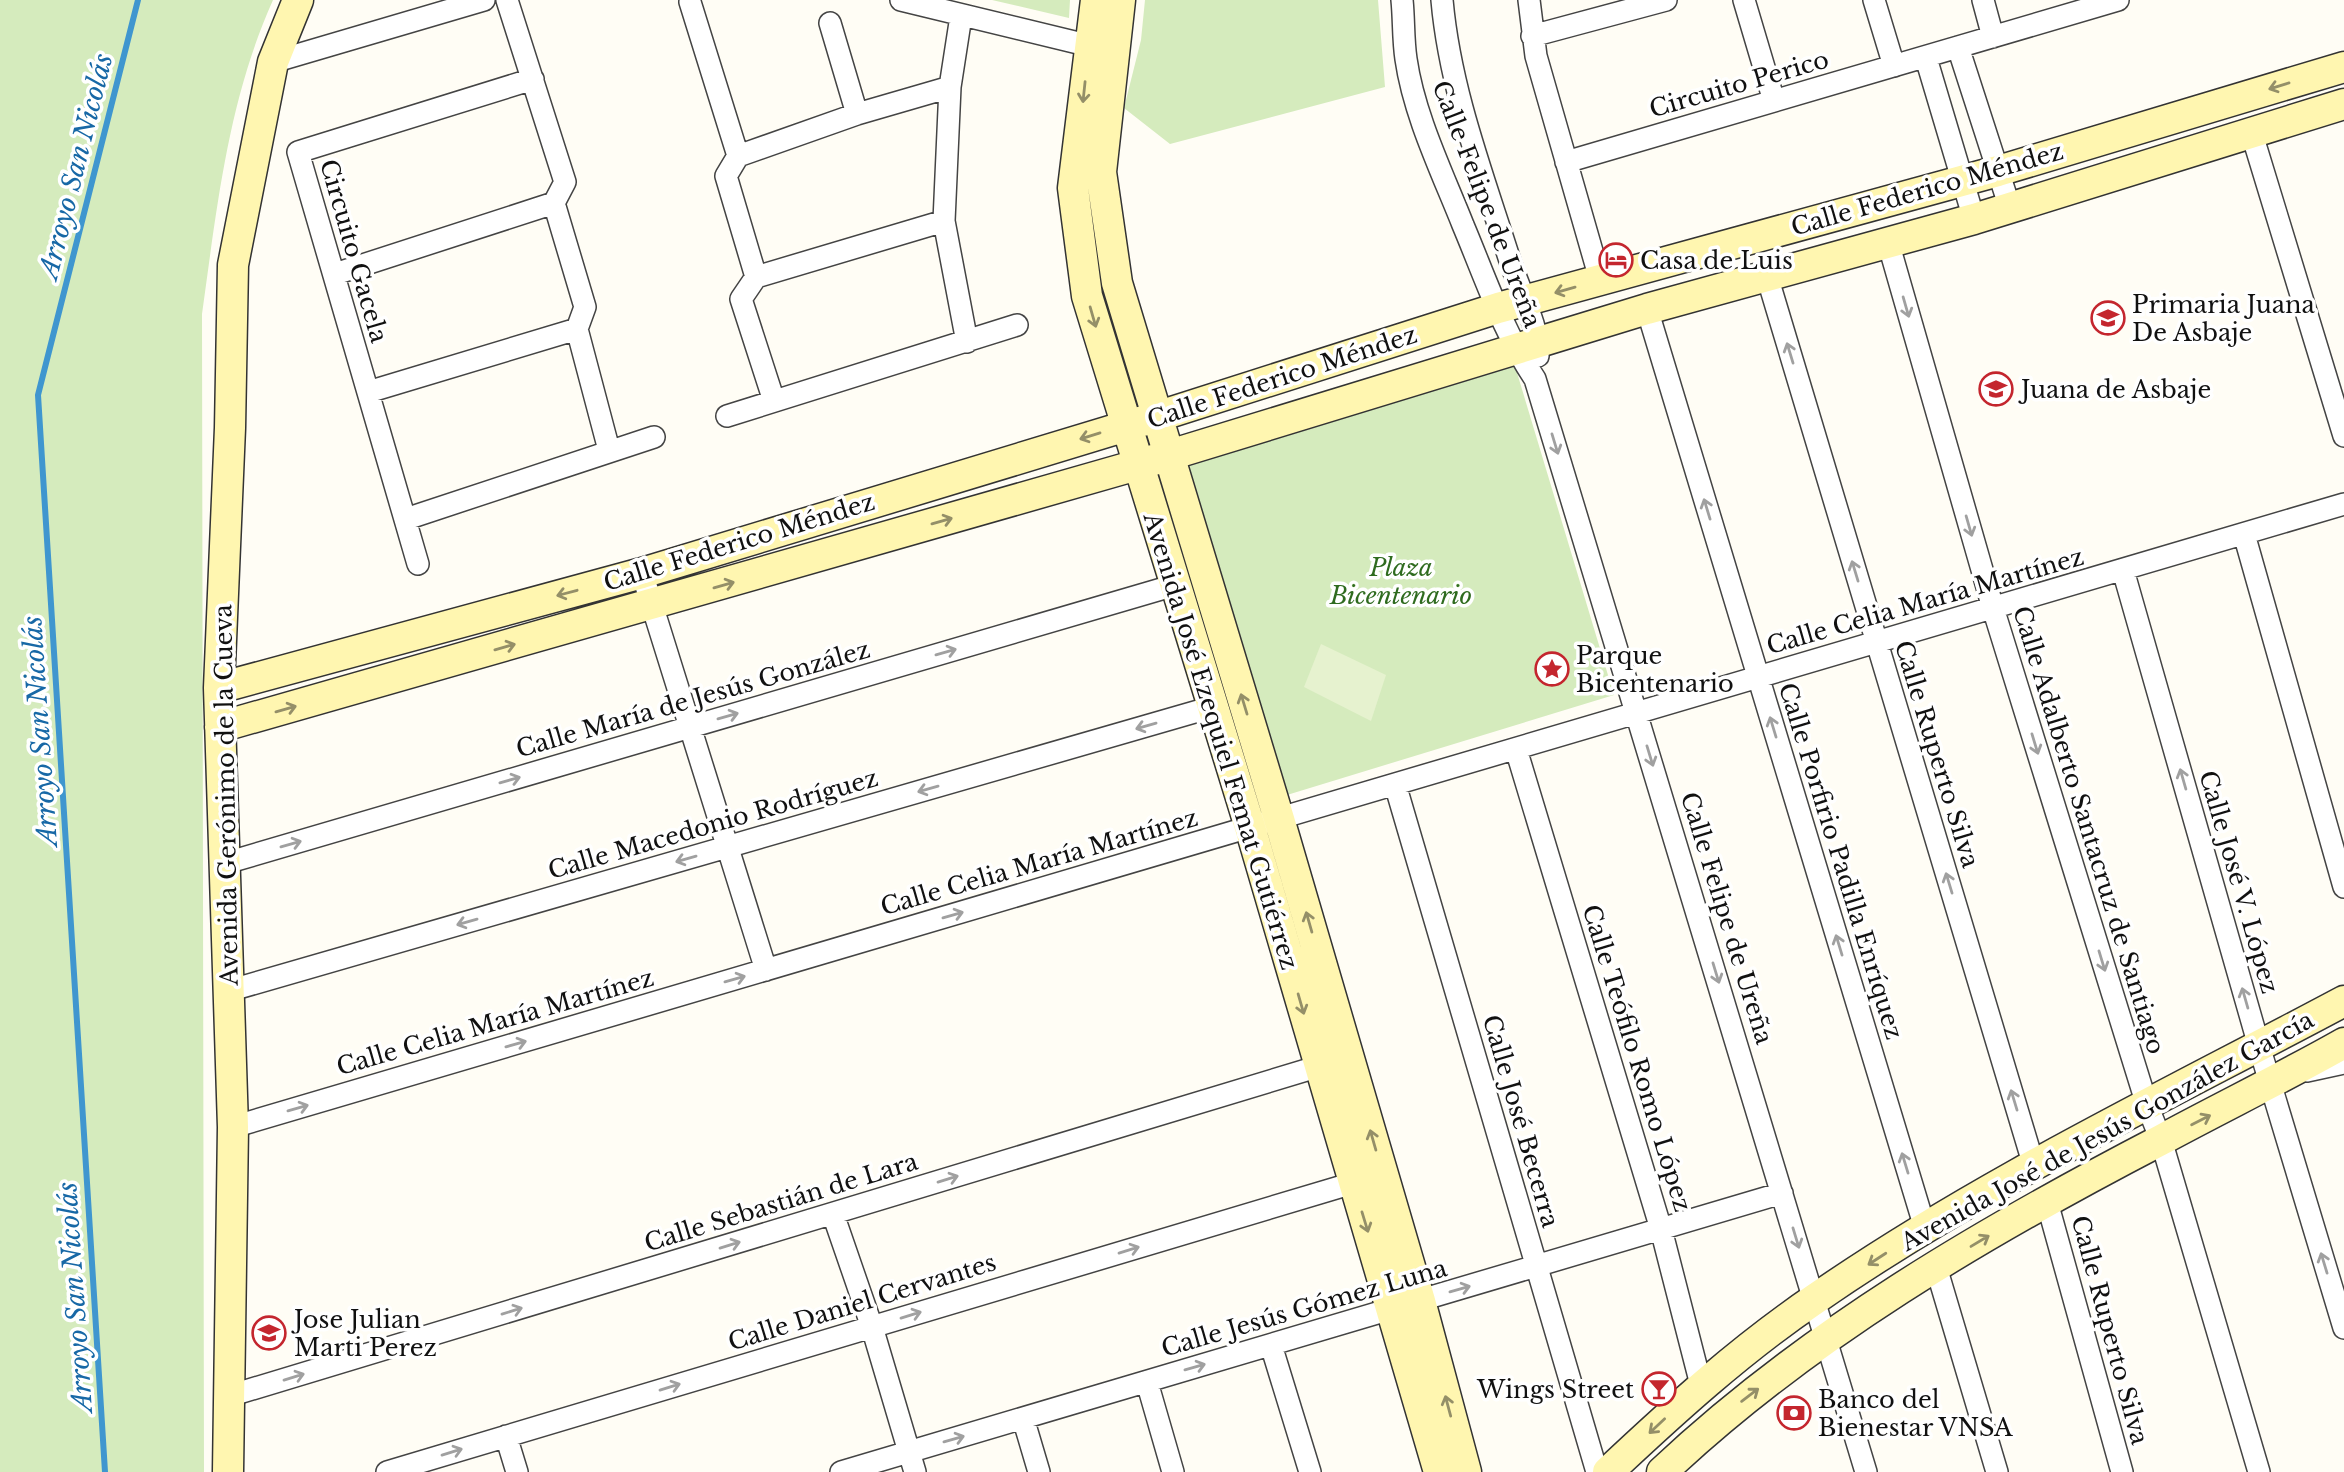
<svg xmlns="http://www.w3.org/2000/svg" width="2344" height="1472" font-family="'Libre Baskerville',serif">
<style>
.green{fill:#d5ebbd}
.pitch{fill:#e6f2cf}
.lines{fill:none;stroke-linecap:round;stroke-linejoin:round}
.stream{stroke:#3f96cf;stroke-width:6}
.street-casing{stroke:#444;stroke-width:24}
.secondary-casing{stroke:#333;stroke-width:33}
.street{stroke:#fff;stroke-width:21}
.secondary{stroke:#fff6b0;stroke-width:30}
.oneway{stroke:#948f68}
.oneway2{stroke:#a0a0a0}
.labels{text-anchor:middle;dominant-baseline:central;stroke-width:7;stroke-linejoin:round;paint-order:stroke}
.street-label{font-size:24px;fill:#111;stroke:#fff}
.poi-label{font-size:24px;fill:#111;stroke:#fff;text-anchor:start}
.park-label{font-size:24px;font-style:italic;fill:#2f6b1f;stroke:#fff}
.water-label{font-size:26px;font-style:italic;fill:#1768a6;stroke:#fff}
</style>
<rect width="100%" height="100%" fill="#fffdf5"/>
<path class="green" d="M0,0H273C228,100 217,207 202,314L204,1472H0Z
M992,0H1070L1069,18Z
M1145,0H1378L1385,87L1170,144L1124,108L1141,40Z
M1515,366L1614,695L1287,795L1188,466Z"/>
<path class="pitch" d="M1321,644L1386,675L1371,721L1304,687Z"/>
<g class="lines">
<path class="stream" d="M105,1472L38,395L138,0"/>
<defs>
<path id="street" d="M507,0L565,182L554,203L585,307L577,329L609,450
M901,0L1103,49
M1402,0C1404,19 1403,39 1406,59C1414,115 1442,172 1463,225C1485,277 1503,332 1535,379L1866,1472
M1442,0C1450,91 1484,178 1511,264C1520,291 1540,330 1538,356
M1529,0L1536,56L1600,279
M1744,0L1774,101
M1874,0L1894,66
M1983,0L1993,37
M690,2L738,156
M961,16L950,87L944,221L967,342
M830,23L857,114
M1532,36L1666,0
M1958,47L2010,208
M1926,58L1974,219
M273,62L484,0
M2251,131L2344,436
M1566,162L2118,0
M1888,242L1993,608L2147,1105L2161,1140L2259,1472
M335,274L554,203
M1767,276L2034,1166
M756,277L944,221
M1647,309L1925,1228
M368,392L577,329
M774,401L741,299L756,277L726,176L738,156L857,114L950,87
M727,416L1017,325
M406,519L654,437
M2244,534L2344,887
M418,564L298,152L533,79
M2123,570L2259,1046L2344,1328
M642,573L766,970
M1516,749L1661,1229L1701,1385
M1395,784L1597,1472
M226,863L1175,585
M228,991L1212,707
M2307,1071L2344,1063
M233,1127L2344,504
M2047,1202L2122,1472
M833,1214L872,1327L915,1472
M1936,1267L1997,1472
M1271,1345L1310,1472
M1147,1382L1173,1472
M229,1396L1333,1062
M1023,1418L1039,1472
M506,1436L517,1472
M387,1472L1353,1183
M841,1472L1782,1193"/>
<path id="secondary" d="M1096,0L1073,188L1087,296L1250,827L1439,1472
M1120,0L1101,172L1117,283L1279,819L1420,1301L1466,1472
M219,688L642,573L1156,417L1498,308L1998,171L2344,67
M220,727L1137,465L1647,309L1974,219L2344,104
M228,1472L233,1127L219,688L230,428L233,265L273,62L298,0
M1608,1472C1674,1410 1740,1350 1815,1299C1981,1184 2166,1096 2344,1001
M1662,1472C1807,1335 1984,1232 2161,1140C2222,1107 2284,1077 2344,1043"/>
</defs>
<use href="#street" class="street-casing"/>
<use href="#secondary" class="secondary-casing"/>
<use href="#street" class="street"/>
<use href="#secondary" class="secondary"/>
</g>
<defs><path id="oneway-shaft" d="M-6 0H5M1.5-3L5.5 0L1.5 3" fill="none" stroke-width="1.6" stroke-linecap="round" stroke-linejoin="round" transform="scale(1.75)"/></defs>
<g class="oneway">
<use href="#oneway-shaft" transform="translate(2279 86) rotate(163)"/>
<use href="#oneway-shaft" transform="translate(1084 92) rotate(96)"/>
<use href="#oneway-shaft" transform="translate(1565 290) rotate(164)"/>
<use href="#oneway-shaft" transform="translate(1093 317) rotate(74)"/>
<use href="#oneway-shaft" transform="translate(1090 436) rotate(163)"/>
<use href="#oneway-shaft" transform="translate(942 521) rotate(-16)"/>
<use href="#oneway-shaft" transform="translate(724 585) rotate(-16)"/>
<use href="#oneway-shaft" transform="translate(567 593) rotate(165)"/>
<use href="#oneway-shaft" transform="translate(505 647) rotate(-16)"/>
<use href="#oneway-shaft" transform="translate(1244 704) rotate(-107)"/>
<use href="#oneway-shaft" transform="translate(286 709) rotate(-16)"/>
<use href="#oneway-shaft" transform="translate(1309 922) rotate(-106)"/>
<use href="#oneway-shaft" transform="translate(1301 1004) rotate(74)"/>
<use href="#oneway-shaft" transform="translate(2201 1120) rotate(-27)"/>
<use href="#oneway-shaft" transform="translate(1373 1140) rotate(-106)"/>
<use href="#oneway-shaft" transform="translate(1365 1222) rotate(73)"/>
<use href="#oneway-shaft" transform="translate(1980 1241) rotate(-31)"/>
<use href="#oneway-shaft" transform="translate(1877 1259) rotate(147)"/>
<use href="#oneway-shaft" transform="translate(1750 1395) rotate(-37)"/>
<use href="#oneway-shaft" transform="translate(1448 1406) rotate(-105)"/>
<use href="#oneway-shaft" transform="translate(1657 1426) rotate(137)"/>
</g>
<g class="oneway2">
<use href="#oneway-shaft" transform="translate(1906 307) rotate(74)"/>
<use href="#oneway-shaft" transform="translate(1790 353) rotate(-107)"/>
<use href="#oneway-shaft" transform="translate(1555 444) rotate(73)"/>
<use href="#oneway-shaft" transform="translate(1707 509) rotate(-107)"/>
<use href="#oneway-shaft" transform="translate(1969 526) rotate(74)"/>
<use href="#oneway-shaft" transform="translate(1855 571) rotate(-107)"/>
<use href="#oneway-shaft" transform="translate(946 652) rotate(-16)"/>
<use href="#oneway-shaft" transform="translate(728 716) rotate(-16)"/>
<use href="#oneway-shaft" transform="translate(1146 726) rotate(164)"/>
<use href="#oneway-shaft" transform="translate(1773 727) rotate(-107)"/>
<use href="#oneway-shaft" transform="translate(2035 744) rotate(73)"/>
<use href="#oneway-shaft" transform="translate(1650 756) rotate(73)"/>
<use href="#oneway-shaft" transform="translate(2183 779) rotate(-106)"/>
<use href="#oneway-shaft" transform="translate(510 780) rotate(-16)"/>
<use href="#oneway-shaft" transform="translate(928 789) rotate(164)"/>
<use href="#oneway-shaft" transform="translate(291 844) rotate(-16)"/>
<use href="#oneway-shaft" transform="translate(686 859) rotate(164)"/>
<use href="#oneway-shaft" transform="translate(1949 883) rotate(-107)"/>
<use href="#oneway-shaft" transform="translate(953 915) rotate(-16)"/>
<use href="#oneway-shaft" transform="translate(467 922) rotate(164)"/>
<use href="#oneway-shaft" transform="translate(1839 945) rotate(-107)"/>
<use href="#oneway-shaft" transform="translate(2102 961) rotate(73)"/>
<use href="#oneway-shaft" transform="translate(1716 973) rotate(73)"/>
<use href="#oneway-shaft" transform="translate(735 979) rotate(-16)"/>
<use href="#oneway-shaft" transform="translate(2245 998) rotate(-106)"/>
<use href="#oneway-shaft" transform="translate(516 1044) rotate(-16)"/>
<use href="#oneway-shaft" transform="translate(2014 1100) rotate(-107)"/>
<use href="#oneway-shaft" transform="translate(298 1108) rotate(-16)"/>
<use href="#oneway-shaft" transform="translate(1905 1163) rotate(-107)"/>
<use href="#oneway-shaft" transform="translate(948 1179) rotate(-17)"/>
<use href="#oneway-shaft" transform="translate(1796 1238) rotate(73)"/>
<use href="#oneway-shaft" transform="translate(730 1245) rotate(-17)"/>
<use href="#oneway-shaft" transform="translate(1129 1250) rotate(-17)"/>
<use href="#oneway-shaft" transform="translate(2324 1263) rotate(-107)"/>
<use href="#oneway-shaft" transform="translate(1460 1289) rotate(-16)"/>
<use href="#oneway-shaft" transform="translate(512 1311) rotate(-17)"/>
<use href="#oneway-shaft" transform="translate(911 1315) rotate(-17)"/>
<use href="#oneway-shaft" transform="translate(1195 1367) rotate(-16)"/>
<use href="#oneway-shaft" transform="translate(294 1377) rotate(-17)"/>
<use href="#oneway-shaft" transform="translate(670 1387) rotate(-17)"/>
<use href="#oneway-shaft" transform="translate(954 1439) rotate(-16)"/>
<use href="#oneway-shaft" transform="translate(452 1452) rotate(-17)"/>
</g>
<defs>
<symbol id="hotel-ring" viewBox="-11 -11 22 22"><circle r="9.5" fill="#fff" stroke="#c4262e" stroke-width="1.5"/><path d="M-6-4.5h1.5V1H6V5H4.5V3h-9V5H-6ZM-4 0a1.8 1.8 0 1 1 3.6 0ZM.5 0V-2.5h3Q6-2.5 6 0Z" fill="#c4262e"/></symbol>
<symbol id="school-ring" viewBox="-11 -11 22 22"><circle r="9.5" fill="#fff" stroke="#c4262e" stroke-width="1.5"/><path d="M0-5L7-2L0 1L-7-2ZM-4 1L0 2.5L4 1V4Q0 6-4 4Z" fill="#c4262e"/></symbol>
<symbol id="sight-ring" viewBox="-11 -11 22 22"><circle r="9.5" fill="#fff" stroke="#c4262e" stroke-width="1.5"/><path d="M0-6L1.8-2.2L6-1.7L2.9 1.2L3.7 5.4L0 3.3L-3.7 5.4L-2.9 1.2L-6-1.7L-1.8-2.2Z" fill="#c4262e"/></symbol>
<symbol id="bar-ring" viewBox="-11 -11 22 22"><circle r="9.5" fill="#fff" stroke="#c4262e" stroke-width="1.5"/><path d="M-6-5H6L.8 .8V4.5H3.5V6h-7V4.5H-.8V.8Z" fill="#c4262e"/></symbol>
<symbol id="bank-ring" viewBox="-11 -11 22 22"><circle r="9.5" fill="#fff" stroke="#c4262e" stroke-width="1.5"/><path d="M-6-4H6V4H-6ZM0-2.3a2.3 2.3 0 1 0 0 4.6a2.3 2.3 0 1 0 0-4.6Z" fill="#c4262e"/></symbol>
</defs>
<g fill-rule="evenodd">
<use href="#hotel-ring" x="1597" y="241" width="38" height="38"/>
<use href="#school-ring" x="2089" y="299" width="38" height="38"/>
<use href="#school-ring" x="1977" y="370" width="38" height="38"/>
<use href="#sight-ring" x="1533" y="650" width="38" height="38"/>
<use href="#school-ring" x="250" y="1314" width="38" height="38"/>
<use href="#bar-ring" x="1640" y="1370" width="38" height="38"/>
<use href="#bank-ring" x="1775" y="1394" width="38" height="38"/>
</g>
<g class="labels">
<g class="street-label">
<text transform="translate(1739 84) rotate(-16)">Circuito Perico</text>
<text transform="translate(1927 189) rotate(-16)">Calle Federico Méndez</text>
<text transform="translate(1487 204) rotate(69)">Calle Felipe de Ureña</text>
<text transform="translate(354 251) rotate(74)">Circuito Gacela</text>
<text transform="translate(1282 377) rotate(-18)">Calle Federico Méndez</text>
<text transform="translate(739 542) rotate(-17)">Calle Federico Méndez</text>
<text transform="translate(1925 601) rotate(-16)">Calle Celia María Martínez</text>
<text transform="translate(693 699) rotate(-16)">Calle María de Jesús González</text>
<text transform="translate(1221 741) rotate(73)">Avenida José Ezequiel Femat Gutiérrez</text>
<text transform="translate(1937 754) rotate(73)">Calle Ruperto Silva</text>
<text transform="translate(226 795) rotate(-91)">Avenida Gerónimo de la Cueva</text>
<text transform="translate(713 824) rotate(-16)">Calle Macedonio Rodríguez</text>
<text transform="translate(2089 830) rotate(73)">Calle Adalberto Santacruz de Santiago</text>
<text transform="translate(1841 861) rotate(73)">Calle Porfirio Padilla Enríquez</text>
<text transform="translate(1039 862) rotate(-16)">Calle Celia María Martínez</text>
<text transform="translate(2239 882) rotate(74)">Calle José V. López</text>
<text transform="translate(1727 918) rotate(73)">Calle Felipe de Ureña</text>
<text transform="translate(495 1022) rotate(-16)">Calle Celia María Martínez</text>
<text transform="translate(1637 1058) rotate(73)">Calle Teófilo Romo López</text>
<text transform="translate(1521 1121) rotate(74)">Calle José Becerra</text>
<text transform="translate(2107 1131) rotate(-29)">Avenida José de Jesús González García</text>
<text transform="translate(781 1202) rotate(-17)">Calle Sebastián de Lara</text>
<text transform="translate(862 1302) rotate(-17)">Calle Daniel Cervantes</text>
<text transform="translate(1304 1308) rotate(-16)">Calle Jesús Gómez Luna</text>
<text transform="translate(2110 1330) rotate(75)">Calle Ruperto Silva</text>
</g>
<g class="poi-label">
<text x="1640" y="260">Casa de Luis</text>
<text x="2132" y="304">Primaria Juana<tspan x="2132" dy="28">De Asbaje</tspan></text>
<text x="2021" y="389">Juana de Asbaje</text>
<text x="1576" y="655">Parque<tspan x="1576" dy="28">Bicentenario</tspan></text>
<text x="294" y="1319">Jose Julian<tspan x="294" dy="28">Marti Perez</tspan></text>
<text x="1634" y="1389" text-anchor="end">Wings Street</text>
<text x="1818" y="1399">Banco del<tspan x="1818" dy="28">Bienestar VNSA</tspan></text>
</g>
<g class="park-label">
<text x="1401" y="567">Plaza<tspan x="1401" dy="28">Bicentenario</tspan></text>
</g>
<g class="water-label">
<text transform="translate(76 166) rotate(-76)">Arroyo San Nicolás</text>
<text transform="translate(40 731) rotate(-94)">Arroyo San Nicolás</text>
<text transform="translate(75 1297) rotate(-94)">Arroyo San Nicolás</text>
</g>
</g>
</svg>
